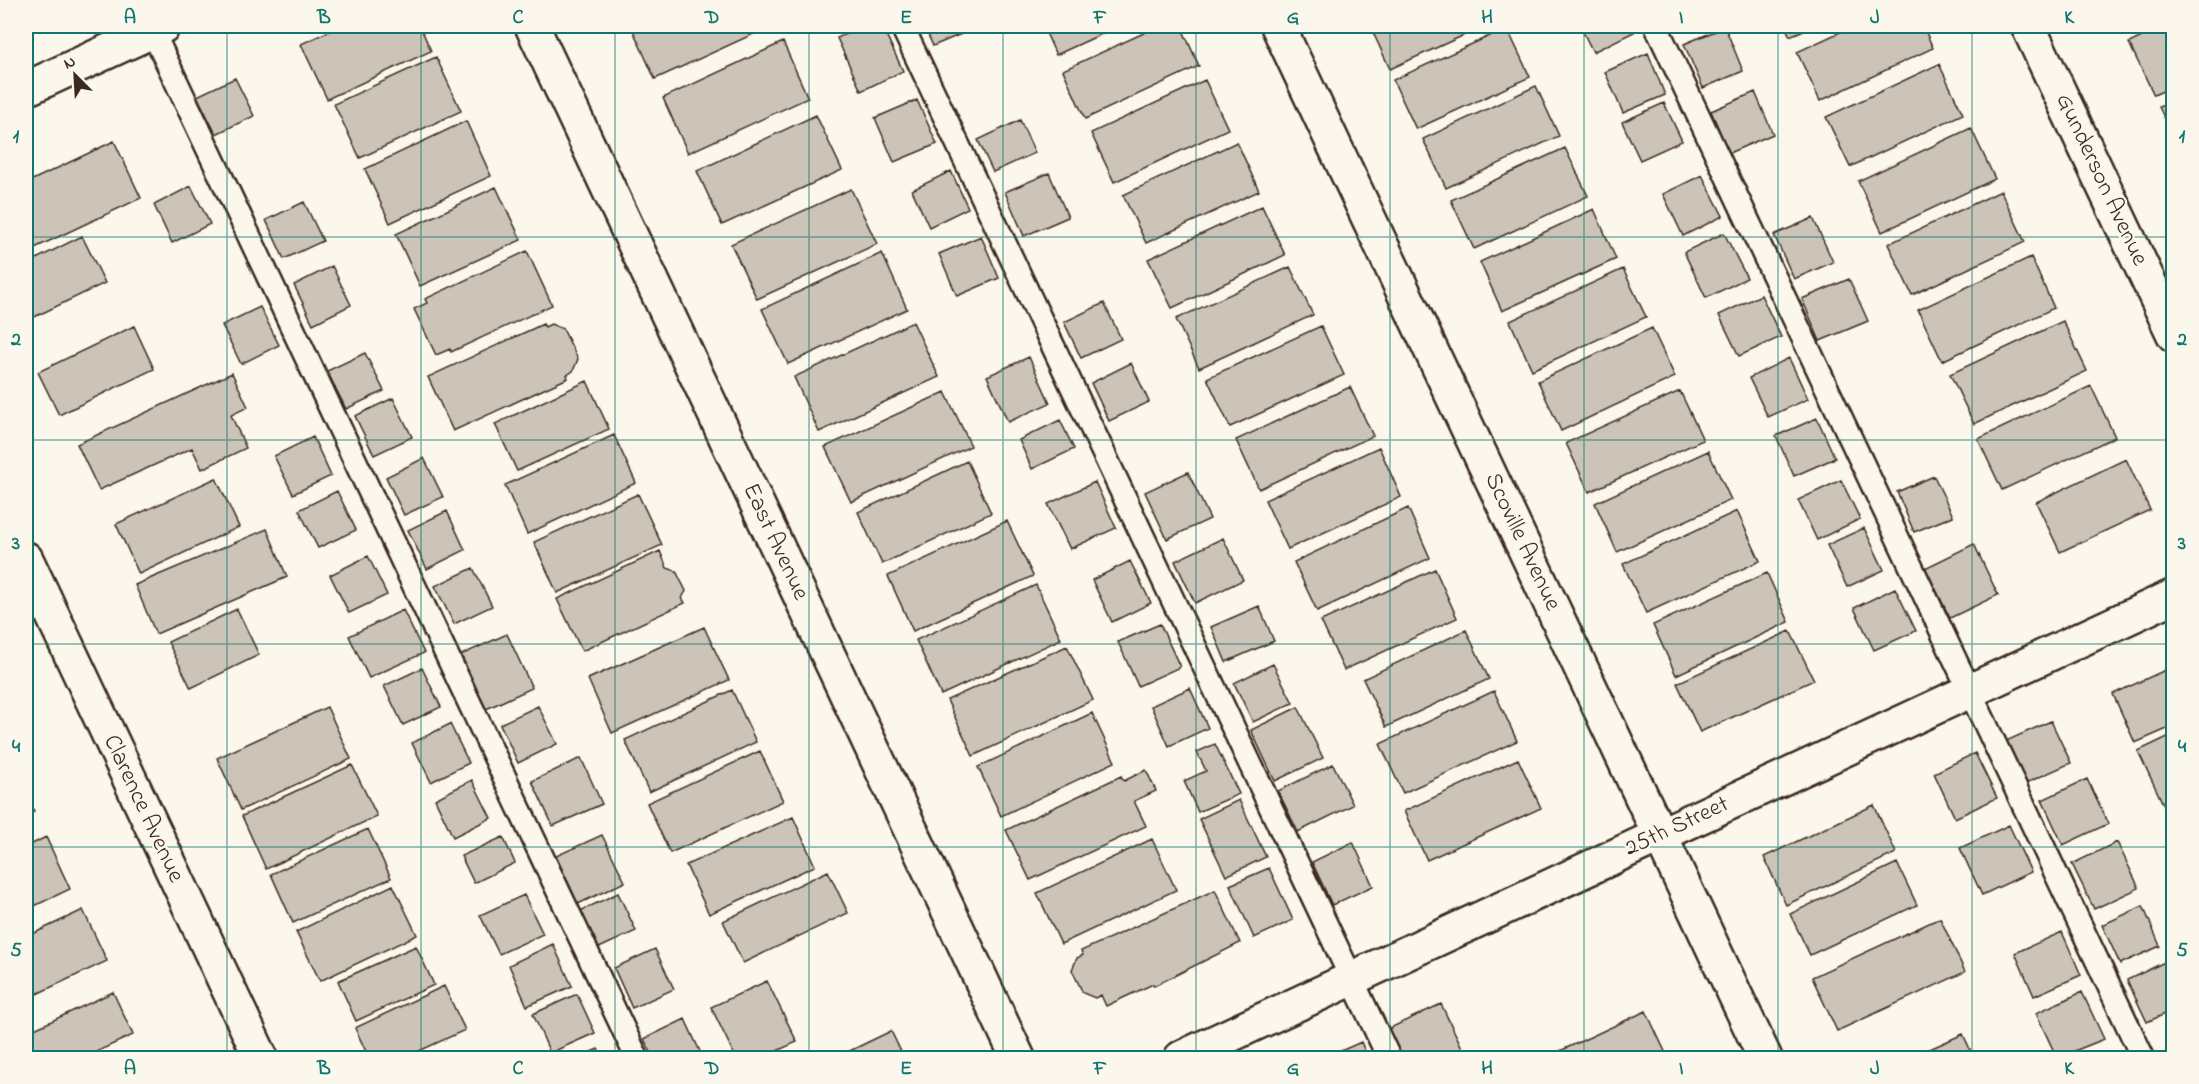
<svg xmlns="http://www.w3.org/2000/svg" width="2199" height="1084" font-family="'Indie Flower',sans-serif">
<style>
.building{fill:#ccc4b9;stroke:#3b2a1e;stroke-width:1.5}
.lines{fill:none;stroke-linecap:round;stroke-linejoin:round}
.lane-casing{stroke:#3b2a1e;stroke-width:27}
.street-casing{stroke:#3b2a1e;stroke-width:38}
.lane{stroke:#fbf7ec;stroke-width:22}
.street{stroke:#fbf7ec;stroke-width:33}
.grid{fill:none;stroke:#0f766e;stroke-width:1.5;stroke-opacity:0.55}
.labels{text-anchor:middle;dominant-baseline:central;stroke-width:4.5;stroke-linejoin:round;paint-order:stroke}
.street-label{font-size:24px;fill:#3b2a1e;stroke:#fbf7ec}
.neatline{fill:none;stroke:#0f766e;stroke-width:2}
.grid-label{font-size:20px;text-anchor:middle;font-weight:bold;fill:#0f766e}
</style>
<rect width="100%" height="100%" fill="#fbf7ec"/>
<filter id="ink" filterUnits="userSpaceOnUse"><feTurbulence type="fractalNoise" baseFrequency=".0167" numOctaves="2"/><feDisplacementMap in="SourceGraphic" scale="12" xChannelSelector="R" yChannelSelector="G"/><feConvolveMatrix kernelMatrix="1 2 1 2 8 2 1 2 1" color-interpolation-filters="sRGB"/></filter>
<g filter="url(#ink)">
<path class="building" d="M340,26H420L431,51L327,99L301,44Z
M631,26H771L655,79Z
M863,26H882L903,71L861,91L837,38Z
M924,26H978V27L933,46Z
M1043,26H1119L1056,55Z
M1159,26H1181L1199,66L1085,119L1063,70Z
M1370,26H1484L1390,69Z
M1580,26H1631L1634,32L1593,52Z
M1785,26H1813L1790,36Z
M1853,26H1923L1933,48L1820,101L1797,52Z
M2165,26H2174V86L2154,95L2129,43Z
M1725,27L1743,71L1703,88L1684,44Z
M1507,28L1530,77L1416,129L1393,80Z
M783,42L808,98L688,153L663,98Z
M1648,53L1665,95L1623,113L1605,72Z
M436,57L461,111L360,158L334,104Z
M1939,64L1963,114L1850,167L1826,117Z
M235,78L254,116L216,134L197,96Z
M1205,80L1228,129L1114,182L1091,133Z
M1536,86L1559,136L1446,188L1423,139Z
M1755,92L1773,134L1729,153L1711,111Z
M917,100L937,144L894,162L875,118Z
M2174,101V138L2159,107Z
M1664,103L1682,141L1640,160L1622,122Z
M816,115L842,170L722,225L697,171Z
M1020,120L1035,153L993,172L978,140Z
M466,121L491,176L390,223L365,169Z
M1971,128L1995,179L1882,232L1858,181Z
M114,141L141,198L26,252V183Z
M1237,142L1259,191L1146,243L1123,195Z
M1565,148L1588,196L1474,249L1451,200Z
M951,171L968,208L929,227L912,190Z
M1049,173L1068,217L1024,236L1005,192Z
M1702,175L1723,216L1683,236L1663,194Z
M191,186L210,224L172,243L154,205Z
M496,187L521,240L420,286L396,234Z
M851,189L877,244L757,299L731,244Z
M2001,191L2025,242L1912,295L1888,244Z
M304,202L323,241L284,259L266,220Z
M1262,206L1285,255L1172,308L1148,259Z
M1594,209L1616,259L1502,311L1480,262Z
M1813,218L1833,262L1794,279L1774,235Z
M1724,233L1747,278L1706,298L1684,252Z
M82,236L105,283L26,321V264Z
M981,236L999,278L957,296L939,254Z
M527,251L552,305L451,352L450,349L436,355L414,309L427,303L425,299Z
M882,253L907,309L788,364L762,309Z
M2031,257L2054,308L1942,361L1918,310Z
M332,266L351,305L313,324L294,285Z
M1290,267L1313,315L1199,368L1176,319Z
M1623,269L1646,317L1532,370L1510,321Z
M1849,279L1868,321L1820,341L1802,299Z
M1761,295L1781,337L1739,356L1719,315Z
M1104,303L1121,339L1081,358L1064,322Z
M260,307L279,345L241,364L222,325Z
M2063,321L2087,371L1974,424L1950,374Z
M913,322L939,377L819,432L794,377Z
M543,324L545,327L551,324L563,329L578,359L573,371L567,375L568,378L453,431L428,377Z
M134,326L154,369L59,415L38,372Z
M1321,326L1344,375L1230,427L1207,378Z
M1652,328L1675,377L1561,431L1538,381Z
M365,353L384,391L346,409L327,371Z
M1029,357L1050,403L1008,422L987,376Z
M1789,358L1808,399L1768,417L1749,378Z
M1131,363L1149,402L1109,421L1091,383Z
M232,373L248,407L231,415L246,448L202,469L192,448L99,490L77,444Z
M587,381L609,429L517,471L495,424Z
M2091,386L2115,437L2002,490L1978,439Z
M1350,387L1373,436L1259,489L1236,440Z
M1680,391L1703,440L1589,492L1566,443Z
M945,392L971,446L851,502L825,447Z
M393,398L412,437L374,455L355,416Z
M1817,418L1835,458L1794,476L1776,436Z
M1060,420L1074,449L1032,469L1019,440Z
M614,435L636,483L527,534L505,485Z
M313,437L331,476L293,494L274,456Z
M1379,447L1401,497L1288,549L1265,500Z
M1708,451L1731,500L1617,552L1595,503Z
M424,458L443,497L404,515L386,477Z
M2126,459L2150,510L2060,552L2036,502Z
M967,461L991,513L882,564L858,512Z
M1188,472L1210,519L1167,539L1145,492Z
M1934,476L1953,516L1914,532L1897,492Z
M216,478L239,527L139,574L116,524Z
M1841,480L1860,519L1817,540L1798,500Z
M1095,482L1116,528L1070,549L1048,504Z
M337,491L356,530L318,548L299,510Z
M638,494L662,545L557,593L534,542Z
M1408,508L1430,558L1317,611L1294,562Z
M447,511L465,550L427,569L408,530Z
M1737,511L1760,561L1646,613L1623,564Z
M1007,521L1033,576L913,631L888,576Z
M1864,528L1884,570L1847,587L1827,545Z
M267,529L287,577L156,634L135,585Z
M1223,538L1243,580L1195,603L1175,561Z
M1974,544L1998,595L1950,618L1925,568Z
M660,551L667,568L676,571L686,591L682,598L685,603L582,651L557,599Z
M368,556L387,595L349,613L330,575Z
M1130,561L1151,603L1112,622L1092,580Z
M473,568L492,606L454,624L435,586Z
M1435,569L1457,618L1344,670L1321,621Z
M1767,573L1789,622L1676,675L1653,625Z
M1036,585L1061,639L941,695L916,640Z
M1895,588L1916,631L1874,650L1854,608Z
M1259,606L1274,641L1226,662L1211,627Z
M237,609L259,655L191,688L168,642Z
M403,610L424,653L369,678L349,636Z
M1160,624L1180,667L1138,686L1118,642Z
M704,627L729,680L612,733L588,679Z
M1466,630L1489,679L1386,727L1363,679Z
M1790,631L1814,680L1700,732L1677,683Z
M507,634L532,688L486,709L461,655Z
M1067,646L1093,700L973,756L947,700Z
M1273,664L1293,703L1253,722L1234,683Z
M2174,666V726L2135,743L2113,694Z
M422,668L441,707L403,725L384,686Z
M1190,688L1208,728L1169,746L1151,706Z
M732,690L756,742L649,792L625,740Z
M1494,691L1517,741L1403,793L1380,744Z
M538,706L557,744L518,763L500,724Z
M327,707L351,759L241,810L217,758Z
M1298,707L1323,758L1275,781L1251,730Z
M1092,713L1115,762L1001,816L978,767Z
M2051,721L2071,763L2026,783L2006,741Z
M450,724L469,763L431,782L412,743Z
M2174,734V801L2164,806L2138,751Z
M1215,744L1239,794L1198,812L1184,781L1206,771L1197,752Z
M760,751L783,801L670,853L647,803Z
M1975,753L1997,798L1955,818L1934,773Z
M581,758L602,804L553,826L532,781Z
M1518,759L1541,808L1427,860L1404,811Z
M1333,764L1353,805L1298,832L1278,791Z
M352,765L377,816L266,869L242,816Z
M1146,770L1156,791L1134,801L1146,826L1030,880L1006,830L1121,776L1124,781Z
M2087,779L2108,824L2063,845L2042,800Z
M472,780L491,818L453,837L435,799Z
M26,793L34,812L26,816Z
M1239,800L1266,857L1226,876L1199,819Z
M1874,805L1896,853L1786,905L1764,857Z
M793,817L815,866L709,914L686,865Z
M2009,825L2031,872L1982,895L1960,848Z
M368,829L391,878L293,923L271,874Z
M602,835L625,882L578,904L556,856Z
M46,837L70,889L26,910V847Z
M503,837L515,863L474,883L461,856Z
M1152,839L1176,890L1061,944L1037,893Z
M1353,842L1373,886L1332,905L1312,862Z
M2117,842L2139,888L2094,909L2072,864Z
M1897,863L1917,905L1810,955L1790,914Z
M1269,868L1293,920L1254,938L1230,885Z
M828,871L848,913L743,963L723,921Z
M393,885L417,935L320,981L296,932Z
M1215,890L1240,943L1154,986L1153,984L1106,1006L1101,995L1095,998L1083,993L1072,970L1077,958L1083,955L1081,951Z
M618,893L636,931L597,949L580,911Z
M524,895L543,934L499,954L480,915Z
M2143,906L2160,946L2120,964L2102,925Z
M83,910L107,961L26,999V937Z
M1940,918L1965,972L1837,1031L1812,977Z
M2062,932L2081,975L2034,996L2015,953Z
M553,944L572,986L527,1006L509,965Z
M416,946L434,985L356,1021L338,981Z
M655,949L674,989L632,1008L614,968Z
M2171,959L2174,964V1010L2147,1022L2127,980Z
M767,981L797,1042L761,1058H736L711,1007Z
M444,986L465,1030L404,1058H369L355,1028Z
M113,992L133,1035L83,1058H26V1033Z
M2082,992L2104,1039L2057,1058L2036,1013Z
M577,994L595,1033L550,1053L533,1014Z
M1441,1004L1467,1058H1402L1388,1029Z
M1646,1011L1668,1058H1545Z
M685,1019L703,1058H654L644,1039Z
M891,1031L904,1058H835Z
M1963,1034L1974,1058H1910Z
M1361,1042L1368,1058H1325Z
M598,1049L603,1058H577Z
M453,1052L456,1058H436Z"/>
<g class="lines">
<defs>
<path id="lane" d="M150,26L637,1058
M902,26L1389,1058
M1656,26L2143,1058"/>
<path id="street" d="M532,26L1018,1058
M1278,26L1765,1058
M2028,26L2174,335
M26,89L163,26
M26,559L261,1058
M1181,1058L2174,596"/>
</defs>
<use href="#lane" class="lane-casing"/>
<use href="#street" class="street-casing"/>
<use href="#lane" class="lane"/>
<use href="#street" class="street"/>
</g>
</g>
<path class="grid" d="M227,26V1058M421,26V1058M615,26V1058M809,26V1058M1003,26V1058M1196,26V1058M1390,26V1058M1584,26V1058M1778,26V1058M1972,26V1058M26,237H2174M26,440H2174M26,644H2174M26,847H2174"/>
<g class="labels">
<g class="street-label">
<text transform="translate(2101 180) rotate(65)">Gunderson Avenue</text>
<text transform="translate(775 542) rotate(65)">East Avenue</text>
<text transform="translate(1522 542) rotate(65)">Scoville Avenue</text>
<text transform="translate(143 809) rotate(65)">Clarence Avenue</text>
<text transform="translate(1677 827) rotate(-25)">25th Street</text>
</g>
</g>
<rect width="2199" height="1084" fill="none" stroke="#fbf7ec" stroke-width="66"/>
<g transform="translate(75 75) rotate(336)" stroke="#fbf7ec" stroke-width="4.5" paint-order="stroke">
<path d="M0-4.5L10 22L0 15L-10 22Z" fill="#3b2a1e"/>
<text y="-9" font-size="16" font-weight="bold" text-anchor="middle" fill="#3b2a1e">N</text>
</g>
<rect x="33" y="33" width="2133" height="1018" class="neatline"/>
<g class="grid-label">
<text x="130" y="23">A</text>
<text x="324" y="23">B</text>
<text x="518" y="23">C</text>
<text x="712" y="23">D</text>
<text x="906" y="23">E</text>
<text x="1100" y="23">F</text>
<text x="1293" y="23">G</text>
<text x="1487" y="23">H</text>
<text x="1681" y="23">I</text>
<text x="1875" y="23">J</text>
<text x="2069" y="23">K</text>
<text x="16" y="142">1</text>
<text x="2182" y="142">1</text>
<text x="16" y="345">2</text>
<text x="2182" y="345">2</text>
<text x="16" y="549">3</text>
<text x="2182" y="549">3</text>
<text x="16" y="752">4</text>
<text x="2182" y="752">4</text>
<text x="16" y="956">5</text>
<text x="2182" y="956">5</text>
<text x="130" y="1074">A</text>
<text x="324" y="1074">B</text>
<text x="518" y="1074">C</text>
<text x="712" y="1074">D</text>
<text x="906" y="1074">E</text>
<text x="1100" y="1074">F</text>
<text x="1293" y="1074">G</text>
<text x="1487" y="1074">H</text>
<text x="1681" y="1074">I</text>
<text x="1875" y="1074">J</text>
<text x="2069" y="1074">K</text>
</g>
</svg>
